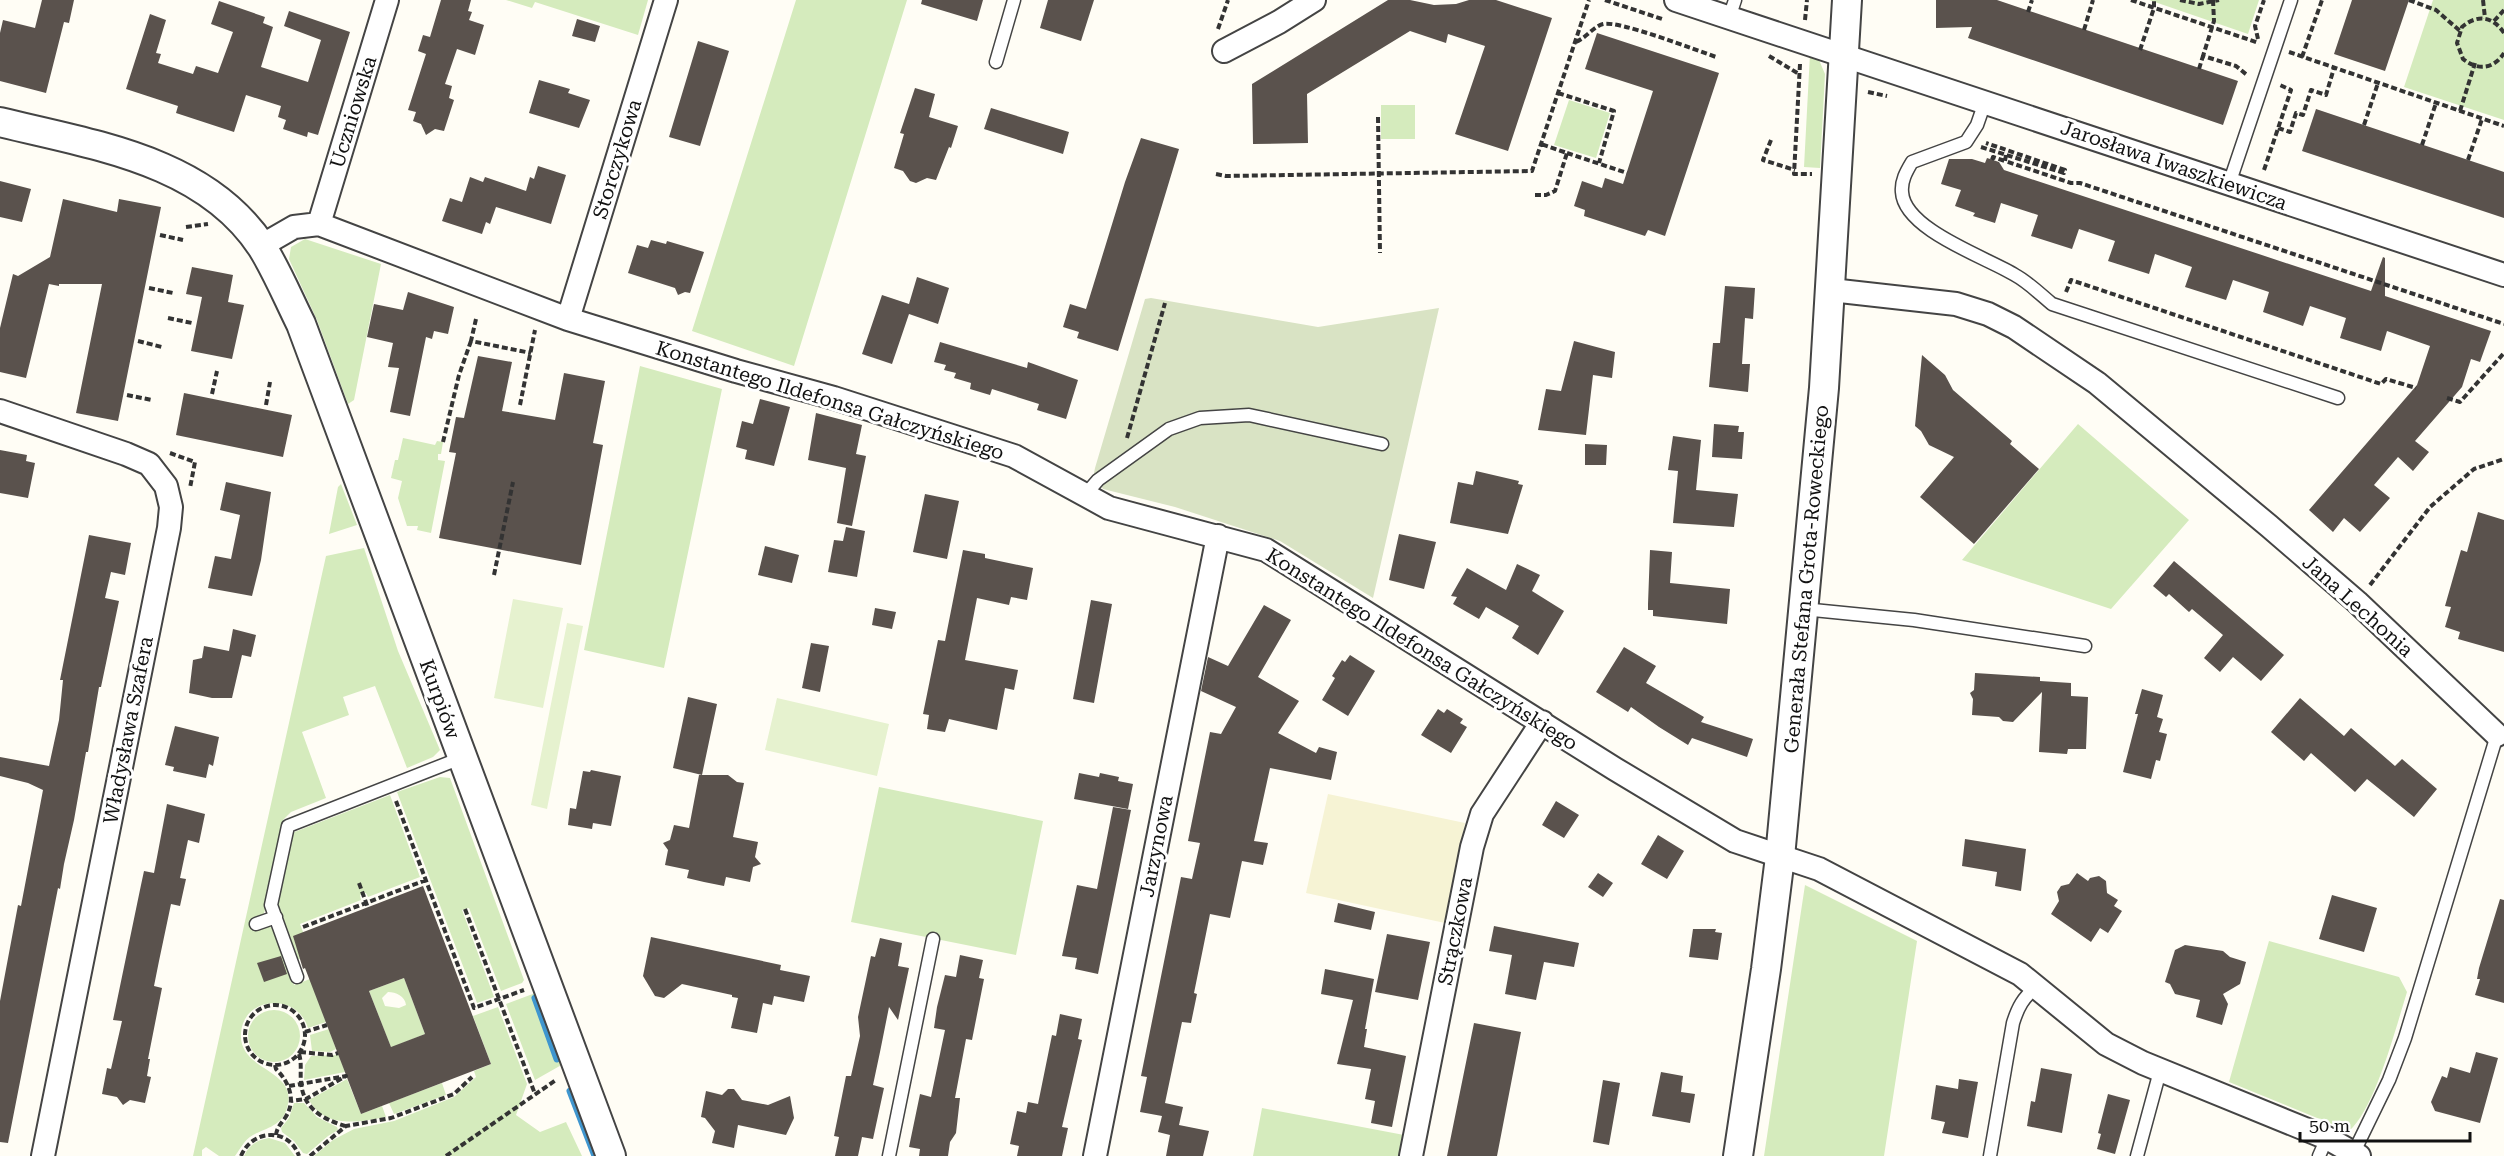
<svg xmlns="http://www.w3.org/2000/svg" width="2504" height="1156" font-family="'Roboto Serif',serif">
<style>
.farmland{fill:#f6f3d4}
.green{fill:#d5ebbd;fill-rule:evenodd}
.cemetery{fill:#d9e3c4}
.pitch{fill:#e6f2cf}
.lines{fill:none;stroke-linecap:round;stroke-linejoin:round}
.stream{stroke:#3f96cf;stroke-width:7}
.building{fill:#5a524d;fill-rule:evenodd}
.service-casing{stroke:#444;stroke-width:15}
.minor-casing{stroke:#444;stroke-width:26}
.tertiary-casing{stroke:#444;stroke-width:32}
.path{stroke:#333;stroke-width:4;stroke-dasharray:6 3;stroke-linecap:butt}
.service{stroke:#fff;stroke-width:12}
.minor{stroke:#fff;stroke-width:22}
.tertiary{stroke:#fff;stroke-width:28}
.labels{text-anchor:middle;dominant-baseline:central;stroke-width:6;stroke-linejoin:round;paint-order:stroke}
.street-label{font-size:20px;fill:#111;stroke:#fff}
</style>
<rect width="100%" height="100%" fill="#fffdf5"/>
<path class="farmland" d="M1328,794L1465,823L1445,923L1306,893Z"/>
<path class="green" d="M506,0H648L638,35L535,2L532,8Z
M796,0H907L794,366L692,331Z
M2149,0H2259L2248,34Z
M2433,0H2504V120L2404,87Z
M1810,54L1819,60L1825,74L1820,168L1804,167Z
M1569,100L1610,113L1596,158L1554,145Z
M1381,105H1415V139H1381Z
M305,239L381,264L354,400L348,404L317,320L289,259L291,247Z
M640,366L722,389L664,668L584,650Z
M2078,424L2189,520L2111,609L1962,560Z
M403,438L435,445L437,441L443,442L441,454H438V460L445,461L431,533L417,530L418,526H407L398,498L402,481L391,478L395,460H398Z
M341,484L357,525L329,534L338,487Z
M364,548L398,651L440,750L433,757L407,768L375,686L343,697L349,715L302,732L326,798L291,812L283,820L266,895V908L263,915L253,919L256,929L269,926L274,930L294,985L310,979L326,1022L308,1028C298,993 244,995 241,1033C238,1072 299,1068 287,1108C282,1126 266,1128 253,1135C244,1140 241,1148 235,1156H219L206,1147L202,1150V1156H193L326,556Z
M440,777L450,778L524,980L522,983L501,991L469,908L462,910L494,997L477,1003L397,792Z
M879,787L1043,821L1016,955L851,922Z
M390,795L420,877L368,897L366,893L360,895L361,900L300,924L303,932L302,958L297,960L276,903L292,833Z
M1805,885L1917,941L1884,1156H1764Z
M2269,941L2399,977L2407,992C2396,1027 2375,1109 2349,1131L2229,1082Z
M404,978L425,1034L400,1044L392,1050L369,991ZM388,992C396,992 405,996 406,1005L399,1008L385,1006L382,998Z
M538,992L565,1063L535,1080L506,1004Z
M498,1007L527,1084L516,1115L540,1132L566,1122L582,1156H314L333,1140L354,1129L394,1121L454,1097L476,1077L474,1071L491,1064L473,1016Z
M248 1036a26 26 0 1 1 52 0a26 26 0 1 1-52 0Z
M329,1029L336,1049L330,1052L312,1051L310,1035Z
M339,1055L345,1072L304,1080L305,1065L311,1056Z
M347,1079L361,1114L382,1106L386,1117C360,1122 325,1129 309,1100Z
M442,1083L446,1095L394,1114L389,1103Z
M294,1103H304L317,1117L337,1127L338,1130L328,1136L307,1154L303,1153L294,1141L282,1132L281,1128L289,1118Z
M1262,1108L1404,1135L1400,1156H1253Z
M269,1138L285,1143L295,1156H244C249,1145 257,1140 269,1138Z"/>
<path class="cemetery" d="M1151,298L1318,327L1439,308L1373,598L1280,541L1175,507L1103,489L1094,473L1095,468L1145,299Z"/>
<path class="pitch" d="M513,599L563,608L543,708L494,698Z
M567,623L583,626L547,809L531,805Z
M777,698L889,724L877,776L765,750Z"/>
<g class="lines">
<path class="stream" d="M535,998L557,1059
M570,1091L595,1156"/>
</g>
<path class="building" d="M42,0H74L69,23L64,22L46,93L0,81V33L3,20L35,28Z
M441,0H471L468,11L472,12L469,20L484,25L475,55L457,49L445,84L452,86L449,98L454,100L444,131L435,129L426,135L421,124L413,121L416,112L408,110L426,54L418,51L423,35L430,37Z
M922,0H983L977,21L921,4Z
M1048,0H1094L1081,41L1040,28Z
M1388,0H1410L1434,5L1456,4L1469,0H1496L1552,18L1508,151L1455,134L1485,46L1448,34L1446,43L1410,31L1307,94L1308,143L1253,144L1252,84Z
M1936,0H1997L2238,81L2223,125L1968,38L1972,27L1936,28Z
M2352,0H2409L2385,71L2334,54Z
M219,1L265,17L263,23L273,27L261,67L308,82L321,40L284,26L289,11L350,32L318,135L308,132L307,137L283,129L286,120L278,117L281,106L246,95L234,132L176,113L178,106L126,89L150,14L166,20L156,53L161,54L158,63L193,74L196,66L218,73L233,32L211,24Z
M577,19L600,26L595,42L572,36Z
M1597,33L1719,73L1665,236L1648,230L1645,236L1584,216L1585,210L1574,206L1582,181L1602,188L1605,178L1623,184L1653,91L1585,69Z
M698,41L729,51L700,146L669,137Z
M539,80L570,89L568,93L590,100L579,128L529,113Z
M915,88L935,94L929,117L958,126L951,148L949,147L936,180L927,178L916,183L910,181L903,171L894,168L904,134L900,133Z
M991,108L1069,132L1063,154L984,129Z
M2316,109L2504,172V218L2302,151Z
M1141,138L1179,149L1118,351L1077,338L1079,332L1063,327L1070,304L1086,309L1125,182Z
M1987,158L1999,162L2004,170L2371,291L2383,257L2385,258V296L2491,331L2480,362L2471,359L2462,387L2415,441L2429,452L2413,471L2398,457L2374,485L2390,498L2360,532L2344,518L2333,532L2309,510L2417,385L2430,346L2387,331L2381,351L2340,338L2346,318L2310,306L2303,326L2263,312L2269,292L2233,280L2226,300L2185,287L2192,267L2155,254L2149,274L2108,261L2115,241L2079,229L2072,249L2031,236L2038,215L2001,203L1995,223L1973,216L1975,213L1955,206L1961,190L1941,184L1949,159H1972L1985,163Z
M538,166L566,175L551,224L496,207L490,224L486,222L482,234L442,221L450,198L462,202L470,177L483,182L485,177L526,191L530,177L534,179Z
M0,181L31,189L22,222L0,217Z
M63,199L117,212L119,199L161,207L118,421L76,413L102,284H59V286L49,284L26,378L0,372V328L13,274L18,276L50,257Z
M651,240L666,244L667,241L704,252L690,293L685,292L678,295L675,288L628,273L637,245L648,248Z
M192,267L233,275L228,302L244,305L232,359L191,351L202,297L186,294Z
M917,277L949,288L938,324L909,314L892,364L862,354L882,295L909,304Z
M1725,286L1755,288L1753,319L1745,318L1742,364H1750L1748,392L1709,387L1713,343H1720Z
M408,292L454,307L448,334L434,331L432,339L426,337L410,416L390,412L399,368L388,367L393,343L367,337L374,304L403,310Z
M1574,341L1615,352L1612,378L1593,375L1586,435L1538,430L1546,389L1561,391Z
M940,342L1027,368L1028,362L1078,380L1066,419L1037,410L1039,404L992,389L990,395L970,389L971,383L954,378L956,373L944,370L946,365L934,362Z
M1922,355L1945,375L1953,390L2012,441L2010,444L2039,469L1974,544L1920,497L1954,457L1929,445L1921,431L1915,426Z
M478,356L512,362L502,411L555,420L564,373L605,381L593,443L603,445L581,565L439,538L456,453L449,452L456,417L464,418Z
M184,393L292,415L283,457L176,435Z
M760,399L790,407L774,466L745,459L747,450L736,447L742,421L753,424Z
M816,413L862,425L856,454L866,456L852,526L837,523L846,468L808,460Z
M1714,424L1739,426L1738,432H1744L1742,459L1712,457Z
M1673,436L1701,440L1696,490L1738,494L1734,527L1673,523L1678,471L1668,470Z
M1585,444L1607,445L1606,465H1585Z
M0,450L27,455L26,461L35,463L28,498L0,493Z
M1476,471L1519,481L1518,484L1523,485L1508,534L1450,523L1458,482L1473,485Z
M226,482L271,492L261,560L252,596L208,588L215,556L231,559L240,515L220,510Z
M925,494L959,501L947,559L913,552Z
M2478,512L2504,520V652L2458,639L2460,632L2445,627L2451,607L2445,606L2461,550L2467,552Z
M846,527L865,531L857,577L828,572L834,540L843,541Z
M1399,534L1436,542L1424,589L1389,580Z
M89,535L131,543L125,575L111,572L105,598L119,601L101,687H99L88,752H86L74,820L64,864L60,889L58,888L8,1143L0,1142V1001L18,905L21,906L43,790L28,783L0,776V757L49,766L59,720L63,680H60Z
M765,546L799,555L792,583L758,575Z
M963,550L985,554V558L1033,568L1027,600L1011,597L1009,605L977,598L965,660L1018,670L1014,690L1005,688L997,730L949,719L945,732L927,729L929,715L923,714L938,640L945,641Z
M1650,550L1672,552L1670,583L1730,589L1727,624L1653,616V610H1648V604Z
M2174,561L2284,655L2261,681L2233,657L2220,672L2204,658L2223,635L2192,609L2189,612L2169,594L2166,597L2153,586Z
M1517,564L1540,575L1532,591L1564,611L1538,655L1512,638L1519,626L1486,607L1479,619L1453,604L1457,597L1451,596L1467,568L1506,590Z
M1091,600L1112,604L1094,703L1073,699Z
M1264,605L1291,620L1258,677L1299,701L1278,733L1316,753L1319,747L1337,752L1331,780L1270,768L1254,841L1268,843L1263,865L1242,861L1230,918L1210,914L1194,993L1197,994L1191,1023L1182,1022L1165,1103L1183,1107L1179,1125L1209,1131L1203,1156H1166L1170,1135L1158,1132L1162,1116L1140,1112L1147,1077L1141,1076L1181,877L1192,879L1200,843L1188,841L1210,732L1221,734L1236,707L1201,691L1208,657L1228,666Z
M875,608L896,612L892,629L872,625Z
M233,629L256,635L251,657L242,655L232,698H212L189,693L193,660L202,658L204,646L229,651Z
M811,643L829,646L820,692L802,688Z
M1624,647L1656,666L1646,683L1704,717L1701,722L1753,739L1747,757L1692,738L1688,745L1659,727L1631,707L1628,712L1596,692Z
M1350,655L1375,671L1348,716L1322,700L1335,678L1332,676L1342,660L1345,662Z
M1975,673L2040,677V681L2071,683V696L2088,697L2086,749H2068L2067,754L2039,752L2042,692L2013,722L2003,721L1999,717L1972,715L1973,699L1970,693L1974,690Z
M2142,689L2163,695L2157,717L2163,719L2159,732L2167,734L2160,761L2156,760L2151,779L2123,772L2138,714H2135Z
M688,697L717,704L702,775L673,768Z
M2300,698L2344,736L2351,728L2395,766L2402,759L2437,789L2414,817L2367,779L2355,792L2311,753L2304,761L2271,732Z
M1438,709L1444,713L1447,709L1463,719L1460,723L1467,727L1451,753L1421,735Z
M175,726L219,737L213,766L209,764L206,778L173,771L174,767L165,765Z
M591,770L621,776L611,826L593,823L592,829L568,825L570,808L576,809L583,771L590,772Z
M1079,773L1099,777L1100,773L1119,777L1118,781L1133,784L1128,809L1074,799Z
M699,775H728L737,782L744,783L733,837L758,842L755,857L761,864L753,867L750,882L726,877L724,886L704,882L687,878L689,870L665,865L668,850L663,843L670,840L674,825L689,828Z
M1556,801L1579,815L1564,838L1542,825Z
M167,804L205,814L199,843L188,840L180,878L186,879L180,906L171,904L159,961L154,986L162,988L148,1059H150L147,1076L151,1077L145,1103L130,1100L123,1105L117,1097L102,1094L107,1068L111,1069L122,1021L113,1020L141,885L144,871L154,873Z
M1113,807L1131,810L1098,974L1075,969L1077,958L1062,956L1077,885L1097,889Z
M1658,835L1684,851L1667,879L1641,864Z
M1965,839L2026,849L2021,891L1995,886L1997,872L1962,866Z
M1598,873L1613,883L1603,897L1588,887Z
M2077,873L2088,881L2090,878L2099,876L2106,881L2107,893L2118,900L2114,906L2122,911L2108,933L2100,928L2091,942L2051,914L2059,901L2057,892L2061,886L2069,884Z
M423,886L491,1064L361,1114L305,968L303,969L293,936ZM404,978L425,1034L391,1047L369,991Z
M2332,895L2377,908L2364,952L2319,939Z
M2500,899L2504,900V1003L2475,995L2480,979H2477L2479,968Z
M1338,903L1375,912L1371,930L1334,922Z
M1494,926L1579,943L1574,967L1544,962L1536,1000L1505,994L1512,955L1489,951Z
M1693,929H1716L1715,932L1722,933L1718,960L1689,957Z
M1387,934L1430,942L1418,1000L1375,992Z
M651,937L781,965L780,970L810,976L804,1002L774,996L772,1005L763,1003L757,1033L731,1028L738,998L732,997V995L682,984L664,998L655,996L643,976Z
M880,938L902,943L898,966L909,968L898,1020L889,1007L880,1052L873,1085L884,1088L873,1139L862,1137L858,1156H835L839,1137L834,1136L846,1076H851L860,1036L858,1017L871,956L875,957Z
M2185,945L2223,951L2230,957L2246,962L2240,984L2223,994L2228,1004L2222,1025L2196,1017L2200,1000L2175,994L2170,984L2165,982L2175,950Z
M960,955L983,960L979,978L984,979L972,1040L966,1039L955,1098H960L956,1133L950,1142L948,1156H919L920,1149L909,1147L920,1094L931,1097L945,1030L934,1028L937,1007L945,975L956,977Z
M281,956L287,974L264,982L257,963Z
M1325,969L1374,979L1365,1029H1367L1364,1047L1406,1056L1392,1127L1371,1123L1375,1101L1365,1099L1371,1069L1337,1064L1353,1000L1321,994Z
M1060,1014L1082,1019L1078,1039L1082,1040L1062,1127L1068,1128L1062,1156H1017L1019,1146L1010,1144L1017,1111L1026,1113L1028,1102L1038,1104L1052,1035L1056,1036Z
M1474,1023L1521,1032L1497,1156H1447Z
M2476,1052L2498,1058L2480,1123L2435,1111L2431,1102L2442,1076L2447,1078L2450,1067L2470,1073Z
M2041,1068L2072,1074L2062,1133L2027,1126L2031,1101L2035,1102Z
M1661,1072L1683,1076L1681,1092L1695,1094L1690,1123L1652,1116Z
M1959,1079L1978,1082L1968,1138L1942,1133L1945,1122L1931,1119L1936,1085L1958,1089Z
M1603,1080L1620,1083L1609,1145L1593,1142Z
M728,1089H734L742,1100L768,1105L790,1096L794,1118L786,1135L738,1125L734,1148L712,1143L715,1131L705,1118L701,1117L706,1091L722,1095Z
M2108,1094L2130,1100L2115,1154L2097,1149L2101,1134L2098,1133Z"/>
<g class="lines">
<defs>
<path id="service" d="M1729,18L1735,0
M996,62L1014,0
M1985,102L1977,125L1966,142L1912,162C1906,172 1901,181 1902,192C1904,230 1988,258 2015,275C2028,282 2040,294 2052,304L2338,398
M2229,184L2291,0
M1085,495L1098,480L1169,429L1200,418L1249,415L1382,444
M1803,609L1914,620L2085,646
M256,924L276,917
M297,977L271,905L288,826L461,758
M2354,1152L2389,1080L2405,1038L2497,735L2500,738
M889,1156L933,939
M1990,1156L2013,1023C2018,1007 2023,998 2036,987
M2137,1156L2160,1071
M2319,1156L2327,1138"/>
<path id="minor" d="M1676,0L2504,275
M1224,51L1279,22L1314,0
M319,224L387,0
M261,246L294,227L319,224L568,319L736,371L834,398L1014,456L1109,508L1266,550L1615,769L1735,841L1819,869L2020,974L2106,1044L2143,1063L2327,1138L2359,1156
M1831,290L1956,304L1988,314L2014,327L2097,383L2269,526L2357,602L2497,735
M568,319L666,0
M0,411L126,454L149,464L166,486L171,507L169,528L43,1156
M1095,1156L1218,536
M1411,1156L1472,847L1482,814L1542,722"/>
<path id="tertiary" d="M0,122C93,145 205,160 262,247C277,271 288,298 301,324L611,1156
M1738,1156L1766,969L1780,857L1824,388L1847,0"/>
</defs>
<use href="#service" class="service-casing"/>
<use href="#minor" class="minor-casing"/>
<use href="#tertiary" class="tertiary-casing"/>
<path class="path" d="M1605,0L1662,19
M2131,0L2259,43
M2180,0L2199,4L2219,0
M2213,0L2214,21L2203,56L2236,66L2247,75
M2409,0L2436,10L2460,31
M2483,0L2485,18
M2028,12L2032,0
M1805,20L1807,0
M2494,21L2504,10
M1218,29L1228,0
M2084,30L2093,0
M2504,33C2493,16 2477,14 2462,27L2457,43L2463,59C2478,71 2494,69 2504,53
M2258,39L2255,26L2264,0
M1576,42C1587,37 1593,27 1603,24C1618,20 1696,50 1716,57
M2140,50L2154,8V0
M2289,52L2504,126
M1769,56L1799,74
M2302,57L2322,0
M1800,64L1794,174H1812
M2199,69L2203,56
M1868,92L1887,96
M1558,93L1614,111L1599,163
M2460,111L2475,63
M1378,117L1380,253
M2364,125L2378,83
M2278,128L2290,132L2296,113L2303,115L2311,90L2326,95L2334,68
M1771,140L1763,160L1795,170
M2422,145L2436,103
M1981,147L2064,173L2065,170L1986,143
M1567,153L1627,173
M2006,155L2005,161L2071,183H2080L2504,324
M1992,160L1993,157L2005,161
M2468,160L2482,119
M2264,170L2291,90L2280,85
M1216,174L1226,176L1532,171L1589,0
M1535,195H1546L1555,191L1567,153L1541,144
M186,227L208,224
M160,235L183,240
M149,288L173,293
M2066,292L2071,280L2381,384L2386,379L2416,388
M168,318L192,323
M476,319L471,341L531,353
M138,341L162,347
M212,394L217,371
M127,395L152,400
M2447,398L2460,402L2504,353
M266,405L270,382
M520,405L535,330
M1127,438L1165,303
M443,442L459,375L471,341
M170,453L195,462L190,488
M494,575L513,482
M2370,585L2430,507L2474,469L2504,459
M396,801L474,1008L524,990
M359,883L368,908
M465,909L535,1094
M303,927L426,880
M245 1035a30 30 0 1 1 60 0a30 30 0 1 1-60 0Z
M305,1032L327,1025
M300,1052L332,1055L338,1053
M299,1054C302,1063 300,1072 301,1082C303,1109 323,1119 345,1126
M275,1065L276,1069C289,1082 297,1100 285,1118C281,1124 277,1127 276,1135
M289,1086L346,1076L306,1099L291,1101
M241,1156C252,1129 289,1127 299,1156
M310,1156L346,1126L391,1118L454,1094L472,1077
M446,1156L556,1080"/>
<use href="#service" class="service"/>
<use href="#minor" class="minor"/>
<use href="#tertiary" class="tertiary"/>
</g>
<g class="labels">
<g class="street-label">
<text transform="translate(353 112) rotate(-73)">Uczniowska</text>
<text transform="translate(617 159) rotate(-73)">Storczykowa</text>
<text transform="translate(2174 165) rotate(19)">Jarosława Iwaszkiewicza</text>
<text transform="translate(830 400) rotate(17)">Konstantego Ildefonsa Gałczyńskiego</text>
<text transform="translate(1806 579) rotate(-85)">Generała Stefana Grota-Roweckiego</text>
<text transform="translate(2358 606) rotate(42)">Jana Lechonia</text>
<text transform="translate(1422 649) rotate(32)">Konstantego Ildefonsa Gałczyńskiego</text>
<text transform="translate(440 699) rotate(70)">Kurpiów</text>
<text transform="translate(128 730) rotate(-79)">Władysława Szafera</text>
<text transform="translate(1156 846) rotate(-79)">Jarzynowa</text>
<text transform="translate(1455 931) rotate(-79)">Strączkowa</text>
</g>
</g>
<path d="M2300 1132v9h170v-9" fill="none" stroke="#111111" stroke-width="3"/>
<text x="2309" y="1132" font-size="18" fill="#111111" stroke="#ffffff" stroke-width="4.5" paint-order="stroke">50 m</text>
</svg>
